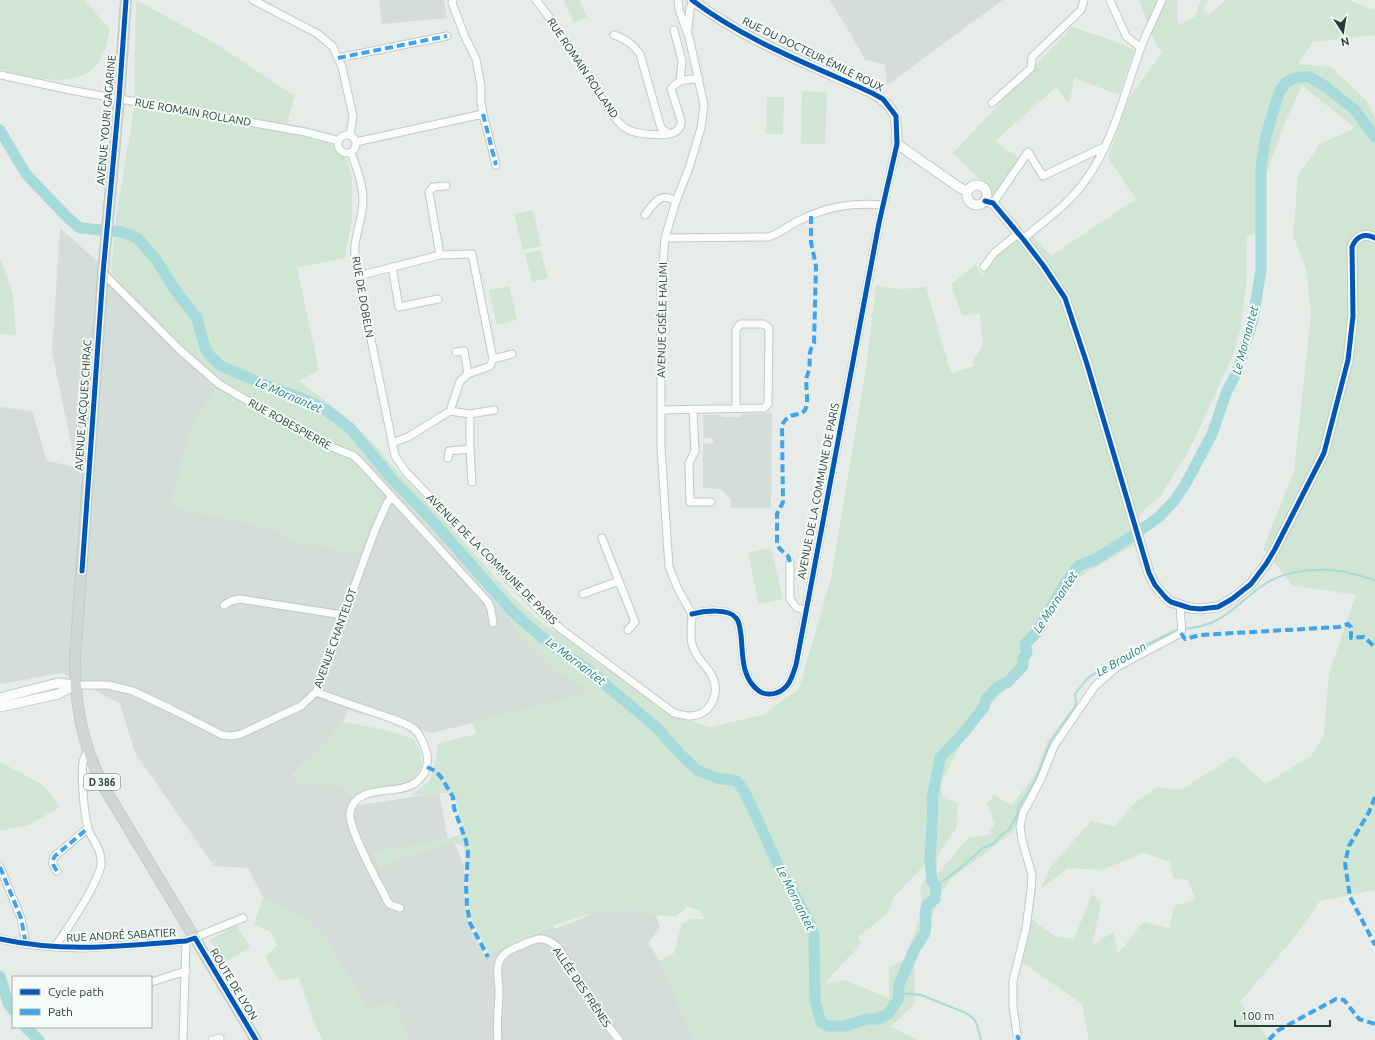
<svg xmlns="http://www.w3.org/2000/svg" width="1375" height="1040" font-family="Ubuntu,sans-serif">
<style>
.built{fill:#d5ddd8}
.green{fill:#d0e5d3;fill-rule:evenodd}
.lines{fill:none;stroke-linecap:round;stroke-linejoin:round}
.stream{stroke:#a7dada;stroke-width:2}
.river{stroke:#a7dada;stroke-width:11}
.street-casing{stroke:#c4c9c6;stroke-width:9}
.secondary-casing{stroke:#c2cac6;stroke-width:11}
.primary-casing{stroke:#c2cbc7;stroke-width:12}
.street{stroke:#fbfcfc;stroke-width:7}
.secondary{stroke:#fbfcfc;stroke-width:9}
.primary{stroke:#cfd7d4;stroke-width:10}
.quiet{stroke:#3ea4eb;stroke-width:4;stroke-dasharray:8 4;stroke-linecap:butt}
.cycleway-casing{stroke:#f5faf7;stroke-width:8}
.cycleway{stroke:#0057b8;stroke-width:5}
.labels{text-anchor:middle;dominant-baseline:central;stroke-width:4;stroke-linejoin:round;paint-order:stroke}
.shield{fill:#f5faf7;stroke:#62786e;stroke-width:1}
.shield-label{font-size:10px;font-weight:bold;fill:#234134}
.street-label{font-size:11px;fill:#234134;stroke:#f5faf7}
.water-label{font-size:12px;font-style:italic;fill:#1b7d7e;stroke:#f5faf7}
</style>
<rect width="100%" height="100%" fill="#e7ece9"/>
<path class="built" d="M379,0H444L447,18L382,24Z
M830,0H1003L887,85L885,64L864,60V57Z
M60,228L154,312L216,391L192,425L171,506L282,531L368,459L511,620L522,640L540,652L554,668L593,693L432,733L348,710L343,722L323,746L293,774L301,783L346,786L351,799L359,805L439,793L448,839L373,853L381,871L398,857L454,843L464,864L465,903L469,925L484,955L553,926L555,929L598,912L627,909L656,915L660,928L648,943L660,961L694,1040H409L394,1003L367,1009L329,944L305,919L263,897L248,868L214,866L135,753L120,704L63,673L0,684V407L32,411L47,461L76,467L52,352Z
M772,413L771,508H731V499L720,489L703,488V443L713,444V438H704L703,415H721L723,417H741V414Z"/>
<path class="green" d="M0,0H84L110,29C107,42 105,54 97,64C75,92 28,76 0,69Z
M136,0L213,42L295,96L287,123L331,133L333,148L347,160L352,179V219L345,258L297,268L319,370L299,381L341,413L370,440L397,471L432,506L515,599L542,623L564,636L595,661L623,679L675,716L710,727L763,715L799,689L831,578L866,368L876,286L901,289L926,287L951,373L974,366L973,361L983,345L980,313L962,316L951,284L976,264L982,277L991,261L1018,239L1022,245L1033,236L1051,256L1136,199L1108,158L1129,98L1162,53L1153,38L1139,0H1177L1178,25L1195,17L1201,0H1208L1203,10L1208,15L1226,0H1349L1371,9H1375V35L1313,42L1298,64L1331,67L1366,100L1375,118V890L1320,901L1293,939L1240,1002L1269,1040H1089L1082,1004L1020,961L1030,918L1055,936L1074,939L1092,894L1101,902L1092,946L1113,932L1118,954L1143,922L1169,928L1174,906L1196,899L1188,880L1173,878L1170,862L1144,853L1101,870L1068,868L1041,889L1050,868L1091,821L1114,826L1136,802L1157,787L1181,790L1234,756L1266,784L1312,755L1324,735L1329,673L1356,595L1292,585L1263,548L1294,472L1311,315L1306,268L1293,236L1298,176L1320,144L1355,128L1302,85L1284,125L1266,175V229L1247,236L1246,288L1240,331L1231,360L1188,452L1160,497L1148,506L1137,520L1098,382L1082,336L1105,439L1134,545L1082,575L1060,600L1032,644L1031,652L1022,671L978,719L963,741L941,782L943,798L958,803L956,829L938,854L936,876L968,838L988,835L995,823L987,804L994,795L1012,805L1036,773L1048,739L1052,740L1039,779L1021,808L1013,832L951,879L940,895L914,967L915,1001L913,1005L891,1027L918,1040H694L660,961L674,953L682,923L692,919H706L698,910L687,907L676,916C669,916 662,916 655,915C645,913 635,909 625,909C576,912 533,934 489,953L472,921L468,903L469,869L463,846L454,843L398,857L381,871L373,853L448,839L465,832L453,793H439L411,796L430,780L437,755L438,743L476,734L473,723L592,693L554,668L540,652L522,640L511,620L369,460L381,500L359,554L284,540L282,531L171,506L192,425L216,391L154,312L111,273L116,217L134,108ZM926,863L927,875L920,889L923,910L904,960L889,967V998L844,980L825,984L838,968L861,944L858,937L888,913L894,897Z
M564,0H580L587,17L574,23Z
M1072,27L1117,42L1134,50L1119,95L1074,78L1069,104L1056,87L995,141L1019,158L995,195L953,153Z
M802,91L827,92L825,144H801Z
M767,97H784L783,134H766Z
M533,210L541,246L523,250L514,214Z
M540,250L548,278L532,282L525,254Z
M0,258L13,294L16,335L0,334Z
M509,286L517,320L497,325L489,290Z
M771,548L783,599L759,604L748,553Z
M343,722L385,730L414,739L421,753V768L412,782L363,790L351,799L346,786L301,783L294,774L323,746Z
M0,762L43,785L60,807L29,825L0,831Z
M263,897L305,919L329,944L367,1009L394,1003L409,1040H323L316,1027L299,978L279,980L265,957L277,945L270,931L254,925Z
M236,925L250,947L224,963L210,940Z"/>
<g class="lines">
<path class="stream" d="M1183,629C1193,628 1205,626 1213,622C1231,615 1248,594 1265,584C1286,570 1321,567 1345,572C1355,574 1365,577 1375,580
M936,886L958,870L983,848L993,844L1001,835L1009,830L1017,815L1018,808L1035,781L1051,740L1074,708L1076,704L1075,694L1086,680L1092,675L1109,666L1127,654L1179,629
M899,993L921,995L966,1013L974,1019L977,1025L981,1040"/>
<path class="river" d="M0,130L26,174L67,217L80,228L122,232L137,238L155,258L175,290L197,318L205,348L210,356L221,366L263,384L308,401L326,410L350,428L393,480L429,517L510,609L526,624L552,645L586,668L657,728L681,755L697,770L717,778L737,781L744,791C758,819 769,847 783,875C794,895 807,913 814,935L815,1001L821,1022L828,1026H845L867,1019H878L888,1014L898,1000L899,985L913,952L925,933L926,923L925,913L927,905L935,899L936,886L932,881L930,860L933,806L932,799L940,758L961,736L984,707L986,699L996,688L1008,682L1023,666V658L1027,653L1025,644L1037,632L1066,582L1078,566L1096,559L1129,538L1159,517L1174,501L1185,485L1212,434L1227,391L1237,372L1253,319L1261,270V167L1266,136L1278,95L1286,82L1298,77H1310L1326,87L1355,110L1375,137
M0,976L8,1003L13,1010
M25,1027L39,1040"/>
<defs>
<path id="street" d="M253,0L318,34L333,47L342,67L353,116L350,136
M536,0C553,21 568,44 583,67C593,82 612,121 627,129C635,134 659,136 669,134C677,133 682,127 681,120L671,89C678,79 688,79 699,79
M678,0L679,10L689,37L704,105L701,128L689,168L676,201L665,238L661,286V448L669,567L678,589L692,614
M1110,0L1126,36L1141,48
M688,29L690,8L694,2
M674,30L682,61L680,81
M614,35C626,39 633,44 640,54L661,128L669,134
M338,58L447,36
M0,75L75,91L305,132L339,141
M992,103L1031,68L1032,57L1081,10L1084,0
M483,114L496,165
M338 144a9 9 0 1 1 18 0a9 9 0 1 1-18 0Z
M356,142L483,114L481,102V86L476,59L465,37L452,3L453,0
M351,152C356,167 363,183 363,200C363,215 357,230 355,245C354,255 356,266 358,276L395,456L406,472L498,567L537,608L561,629L674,713C679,714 685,716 690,716C710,716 721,694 712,676C707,666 696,658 693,647C689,636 692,625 692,614
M993,203L1028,152L1043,176L1106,146
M645,215C655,202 659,192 676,201
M665,238L768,237C780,234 787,226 798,221C826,207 851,202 883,205
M1023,239C1044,221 1069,204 1085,181C1113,143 1124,94 1140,50C1146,33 1155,17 1162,0
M392,267L399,307L438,299
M984,267L994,253L1018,234
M103,273L180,350L219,384L317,441L354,456L363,465L488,602L491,609L493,623
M358,276L440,255
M456,352L464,351L468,374
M493,359L512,354
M693,409L695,451L689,463L690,502H711
M661,410L764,408L768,404L769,328L764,324H740L736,330V408
M450,411L470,414L494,410
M470,414V449L472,482
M392,443L408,437L450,411L460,381L468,374L490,366L493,359L472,254L440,255L429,192L433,187L446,186
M448,458L449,451L470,449
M602,538L635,622L628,630
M790,562V599L796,607L806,611
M583,594L619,581
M224,605L231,601L240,599L343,615
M692,614C703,611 729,608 736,618C740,622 740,630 741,635C743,655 741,678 759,691C763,694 770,695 776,693C789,689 792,677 796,665L879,223L897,144
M75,685H108L133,691L171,709L222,735L232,736L241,734L301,706L316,692L375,530L387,503L392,497
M316,692C338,700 360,708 382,715C392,719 404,722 413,728C421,734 424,745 427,754C428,761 427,766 425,772C422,776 420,780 415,783C397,796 356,783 350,812C347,828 380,886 389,904L400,908
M0,867L21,918L26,944
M57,871C53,865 51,862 55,856L88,828
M0,939L26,944L55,947L83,948L186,941L243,918
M55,947C68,928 81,909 92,888C95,881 100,873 101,865C102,848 93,843 88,828C84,814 81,777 83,762C84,758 86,754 88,750
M151,982L186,971
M1017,1035L1013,1006V981L1026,928L1031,890L1032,875L1022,840L1020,826L1023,813L1041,779L1054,746L1095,686L1117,667L1181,633C1183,624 1179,615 1181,606
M183,1040L186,941
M212,1040L220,1038
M498,1040C496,1023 499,1007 499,991C499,981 495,967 501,958C506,950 516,948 524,944C540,937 543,936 558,947L594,1008L619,1040"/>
<path id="secondary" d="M692,0C746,41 811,65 872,93C897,108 897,117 897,144L960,188L968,191
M967 195a10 10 0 1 1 20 0a10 10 0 1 1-20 0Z
M985,201L993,203L1023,239L1043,265L1065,298L1087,364L1149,573L1155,585L1166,598L1171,602L1190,608L1200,609L1218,607L1232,599L1251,584L1266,564L1275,549L1324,453L1348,360L1353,316L1352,247C1356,237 1364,232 1375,238
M0,698L58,683L75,685
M0,707L58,694L75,685"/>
<path id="primary" d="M126,0L119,99L103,273L75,658C75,689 78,720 88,749C92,763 99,776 105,789L256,1040"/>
</defs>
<use href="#street" class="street-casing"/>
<use href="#secondary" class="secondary-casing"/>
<use href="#primary" class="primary-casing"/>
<use href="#street" class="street"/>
<use href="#secondary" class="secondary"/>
<use href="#primary" class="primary"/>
<path class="quiet" d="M338,58L447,36
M483,114L496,165
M790,562L788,556L780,549L777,544V514L783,502L782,425C790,410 799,418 805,410C809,404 806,386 806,379C807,376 808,373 809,370C811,358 807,354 814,343L816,266L811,242V214
M1181,633L1185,639L1200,635L1339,627L1348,624L1351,627V638L1364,637L1375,647
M427,767L435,771L441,777L453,797L454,808L466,841L468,852L466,885L467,906L470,923L488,957
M1375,797L1369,812L1349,846L1345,863L1350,897L1375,945
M0,867L21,918L26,944
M57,871C53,865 51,862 55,856L88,828
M1017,1035L1019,1040
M1269,1040L1277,1031L1336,999L1344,1000L1359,1019L1375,1024"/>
<defs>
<path id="cycleway" d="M692,0C746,41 811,65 872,93L883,99L896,116L897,144L879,223L796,665C792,677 789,689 776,693C770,695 763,694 759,691C741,678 743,655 741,635C740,630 740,622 736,618C729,608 703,611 692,614
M985,201L993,203L1023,239L1043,265L1065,298L1087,364L1149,573L1155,585L1166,598L1171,602L1190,608L1200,609L1218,607L1232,599L1251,584L1266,564L1275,549L1324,453L1348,360L1353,316L1352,247C1356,237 1364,232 1375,238
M82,571L103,273L119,99L126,0
M0,939C63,953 123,946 186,941L195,938L256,1040"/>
</defs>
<use href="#cycleway" class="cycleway-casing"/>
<use href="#cycleway" class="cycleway"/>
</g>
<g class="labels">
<rect class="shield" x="84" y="774" width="36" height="16" rx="3"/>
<g class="shield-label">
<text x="102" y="782">D 386</text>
</g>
<g class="street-label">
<text transform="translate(813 54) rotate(26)">RUE DU DOCTEUR ÉMILE ROUX</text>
<text transform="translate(583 68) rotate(56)">RUE ROMAIN ROLLAND</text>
<text transform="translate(193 112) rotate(10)">RUE ROMAIN ROLLAND</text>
<text transform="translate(106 120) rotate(-85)">AVENUE YOURI GAGARINE</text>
<text transform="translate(363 297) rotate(80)">RUE DE DOBELN</text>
<text transform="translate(662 320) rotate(-89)">AVENUE GISÈLE HALIMI</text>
<text transform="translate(83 405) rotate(-86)">AVENUE JACQUES CHIRAC</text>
<text transform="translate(290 424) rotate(29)">RUE ROBESPIERRE</text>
<text transform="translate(818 491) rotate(-79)">AVENUE DE LA COMMUNE DE PARIS</text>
<text transform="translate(492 559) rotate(45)">AVENUE DE LA COMMUNE DE PARIS</text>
<text transform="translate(335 638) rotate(-70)">AVENUE CHANTELOT</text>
<text transform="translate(121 935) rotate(-3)">RUE ANDRÉ SABATIER</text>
<text transform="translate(234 984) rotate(59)">ROUTE DE LYON</text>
<text transform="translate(582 987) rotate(56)">ALLÉE DES FRÊNES</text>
</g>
<g class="water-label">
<text transform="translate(1245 340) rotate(-75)">Le Mornantet</text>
<text transform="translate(289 395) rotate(23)">Le Mornantet</text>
<text transform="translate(1055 602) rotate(-57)">Le Mornantet</text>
<text transform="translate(1121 659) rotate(-30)">Le Broulon</text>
<text transform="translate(576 661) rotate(37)">Le Mornantet</text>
<text transform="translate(796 898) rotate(63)">Le Mornantet</text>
</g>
</g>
<rect x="12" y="976" width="140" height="52" fill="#f5faf7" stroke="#a1b0a9"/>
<rect x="20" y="989" width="20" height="6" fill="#0057b8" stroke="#a1b0a9"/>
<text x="48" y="996" font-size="12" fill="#234134">Cycle path</text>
<rect x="20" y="1009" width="20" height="6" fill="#3ea4eb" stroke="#a1b0a9"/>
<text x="48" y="1016" font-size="12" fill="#234134">Path</text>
<g transform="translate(1343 32) rotate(168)" stroke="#f5faf7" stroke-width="3" paint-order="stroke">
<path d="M0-3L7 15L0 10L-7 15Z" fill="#234134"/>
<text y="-6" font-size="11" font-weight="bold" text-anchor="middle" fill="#234134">N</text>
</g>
<path d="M1235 1020v6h95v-6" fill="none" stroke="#234134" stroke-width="2"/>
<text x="1241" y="1020" font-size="12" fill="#234134" stroke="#f5faf7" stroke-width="3" paint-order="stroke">100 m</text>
</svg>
